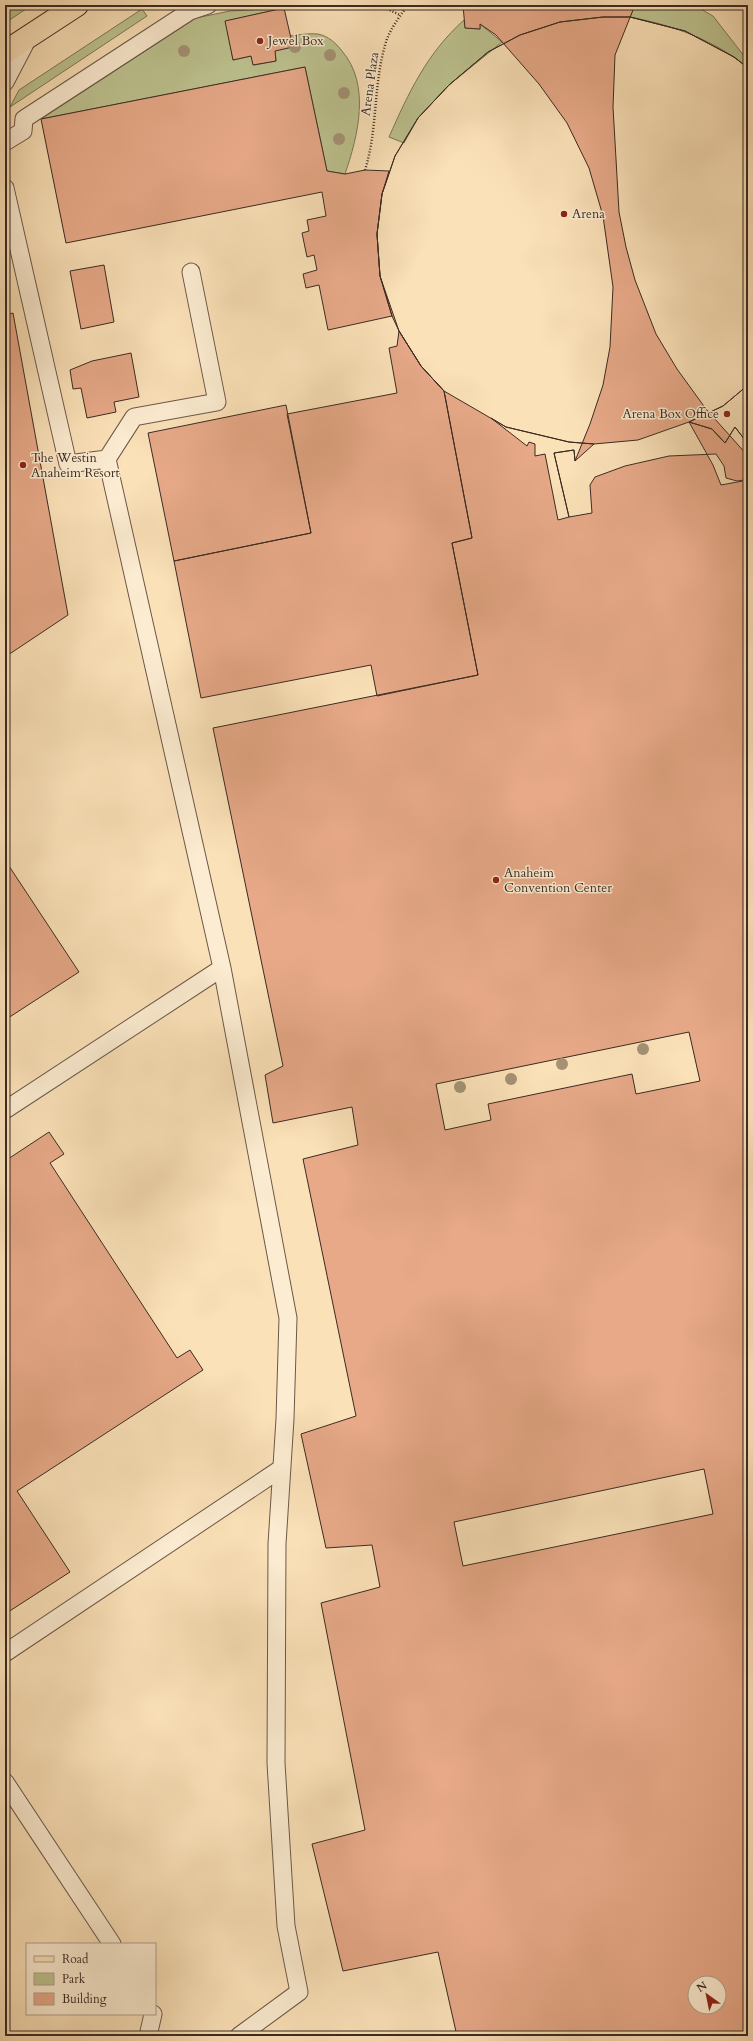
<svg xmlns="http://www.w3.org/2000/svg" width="753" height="2041" font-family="Cardo,serif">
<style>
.green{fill:#bdc390;stroke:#7c7759}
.building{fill:#e7a988;stroke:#3b2b22;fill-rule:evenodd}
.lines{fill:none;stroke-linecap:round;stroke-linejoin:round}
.service-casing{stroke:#6b5848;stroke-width:19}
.primary-casing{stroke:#3b2b22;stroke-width:24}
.path{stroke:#3b2b22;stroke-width:2.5;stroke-dasharray:1 2;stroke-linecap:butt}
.service{stroke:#fcecd1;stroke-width:17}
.primary{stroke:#fbe1b8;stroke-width:22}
.tree{fill:#a49275}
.poi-dot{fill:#8f2418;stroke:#fcecd1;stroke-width:1.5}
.labels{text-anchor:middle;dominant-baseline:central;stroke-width:3;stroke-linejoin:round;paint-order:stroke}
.poi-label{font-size:13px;fill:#3b2b22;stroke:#fcecd1;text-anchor:start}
.street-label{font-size:13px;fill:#3b2b22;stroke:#fcecd1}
</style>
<rect width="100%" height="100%" fill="#fbe1b8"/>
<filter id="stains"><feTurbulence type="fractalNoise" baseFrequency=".005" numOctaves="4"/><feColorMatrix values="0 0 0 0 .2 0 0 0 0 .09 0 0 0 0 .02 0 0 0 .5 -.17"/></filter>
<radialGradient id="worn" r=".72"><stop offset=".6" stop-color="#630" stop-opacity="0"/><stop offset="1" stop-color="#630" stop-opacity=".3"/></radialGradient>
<path class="green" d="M5,5H32L5,23Z
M635,5H694L713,16L748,61V68C715,40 672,25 630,17Z
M284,8L226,21L233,60L251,56L254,65L276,61L275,51L290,36C299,35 309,33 318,34C328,36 336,43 342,51C371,85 358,136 345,174L327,171L305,67L41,119L196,18L230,11Z
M142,9L147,16L10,107L19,90Z
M464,20L465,28L480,29V24L502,42L449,85L418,118L404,143L389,137C409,92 427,53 464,20Z"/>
<path class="building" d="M463,5H501L506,8L527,5H635L615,55L613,107L616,159L619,212L626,247L635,280L656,334L677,369L706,409L748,456L744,480L737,481L726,478L724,466L716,454L669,456L625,466L595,477L590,485L592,513L569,517L554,453L574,450L575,461L590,424L603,385L610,347L613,287L603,216L589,168L567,123L539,84L496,35L480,24V29L465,28Z
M284,8L293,47L275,51L276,61L253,65L251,56L233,60L225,21Z
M603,17H630L685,31L734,57L748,68V444L735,427L725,443L712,429L689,422L713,465L721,485L748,480V2036H457L438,1952L343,1971L312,1844L365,1830L321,1603L380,1587L372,1545L326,1548L301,1434L356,1416L303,1159L358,1145L352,1107L273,1123L265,1075L283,1066L213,728L478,675L452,543L472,538L444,391L421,366L399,331L392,316L380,276L377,234L382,194L395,156L418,118L449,85L488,52L520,35L560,22ZM491,418L506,427L569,442L594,444L575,461L574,450L554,453L569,517L558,520L545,454L535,456V444L529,442L527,446ZM689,1032L700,1081L636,1094L632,1074L488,1104L491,1120L445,1130L436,1084ZM704,1469L713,1514L463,1566L454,1522ZM695,1983H719V2007H695Z
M603,17H630L685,31L734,57L748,68V385L723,406L689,422L638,440L594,444L569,442L506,427L444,391L421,366L399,331L380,276L377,234L382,194L395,156L418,118L449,85L488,52L520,35L560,22Z
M305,67L327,171L345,174L365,170L389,171L382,194L377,234L380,276L392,316L328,330L319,285L306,288L303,274L317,270L314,255L307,257L302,233L309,231L307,220L326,216L322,192L66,243L41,119Z
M104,265L114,322L81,329L70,271Z
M13,313L68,615L5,657V315Z
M399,331L421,366L444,391L472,538L452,543L478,675L377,696L371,665L201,698L174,561L311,533L287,414L397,393L389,348L397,346Z
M131,353L139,397L114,402L116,412L87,418L81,388L73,389L70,370L92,361Z
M748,385V444L735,427L725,443L712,429L689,422L723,406Z
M286,405L311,533L174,561L148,433Z
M5,860L79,972L5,1020Z
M49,1132L64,1154L50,1163L177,1358L190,1350L203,1370L17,1491L70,1572L5,1614V1161Z"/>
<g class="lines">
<defs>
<path id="service" d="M5,82L29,36
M5,142L23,131L24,119L190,11L208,5
M5,188L68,464L107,459
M191,272L217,402L134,417L107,459L222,968L288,1318L285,1419L277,1544L276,1763L286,1926L299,1992L239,2036
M5,1110L222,968
M5,1653L282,1468
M5,1782L112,1944
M148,2036L153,2014"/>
<path id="primary" d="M5,52L77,5"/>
</defs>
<use href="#service" class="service-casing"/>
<use href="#primary" class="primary-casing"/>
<path class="path" d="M379,5L400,15
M365,170C378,129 373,84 386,42C390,29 400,16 408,5"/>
<use href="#service" class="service"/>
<use href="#primary" class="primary"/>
</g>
<g class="tree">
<circle cx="295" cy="47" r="6"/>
<circle cx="184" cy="51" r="6"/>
<circle cx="330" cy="55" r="6"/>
<circle cx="344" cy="93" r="6"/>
<circle cx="339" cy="139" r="6"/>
<circle cx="643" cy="1049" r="6"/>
<circle cx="562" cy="1064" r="6"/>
<circle cx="511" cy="1079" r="6"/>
<circle cx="460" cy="1087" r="6"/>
</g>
<g class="poi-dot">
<circle cx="260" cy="41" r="4"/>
<circle cx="564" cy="214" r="4"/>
<circle cx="727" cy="414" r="4"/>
<circle cx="23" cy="465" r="4"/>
<circle cx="496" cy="880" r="4"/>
</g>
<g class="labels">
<g class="poi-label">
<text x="268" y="41">Jewel Box</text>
<text x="572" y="214">Arena</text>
<text x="719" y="414" text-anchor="end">Arena Box Office</text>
<text x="31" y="458">The Westin<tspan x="31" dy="15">Anaheim Resort</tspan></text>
<text x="504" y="873">Anaheim<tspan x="504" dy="15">Convention Center</tspan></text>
</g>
<g class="street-label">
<text transform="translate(370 84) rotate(-82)">Arena Plaza</text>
</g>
</g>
<rect width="753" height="2041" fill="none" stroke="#fbe1b8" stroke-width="20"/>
<rect x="6" y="6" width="741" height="2029" fill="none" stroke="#3b2b22" stroke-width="2"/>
<rect x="10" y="10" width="733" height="2021" fill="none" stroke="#3b2b22"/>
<rect x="26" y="1943" width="130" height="72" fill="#fcecd1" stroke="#af9f8b"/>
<rect x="34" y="1956" width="20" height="6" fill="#fbe1b8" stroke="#af9f8b"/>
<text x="62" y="1963" font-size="12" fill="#3b2b22">Road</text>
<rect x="34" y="1973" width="20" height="12" fill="#bdc390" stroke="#af9f8b"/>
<text x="62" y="1983" font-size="12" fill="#3b2b22">Park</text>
<rect x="34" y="1993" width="20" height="12" fill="#e7a988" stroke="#af9f8b"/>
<text x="62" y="2003" font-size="12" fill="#3b2b22">Building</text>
<g transform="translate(707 1995) rotate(327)"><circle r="19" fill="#fcecd1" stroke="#af9f8b"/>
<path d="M0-3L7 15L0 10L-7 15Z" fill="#8f2418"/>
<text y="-6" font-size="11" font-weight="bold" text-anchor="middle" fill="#3b2b22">N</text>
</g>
<rect width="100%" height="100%" filter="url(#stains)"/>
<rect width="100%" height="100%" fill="url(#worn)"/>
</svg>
